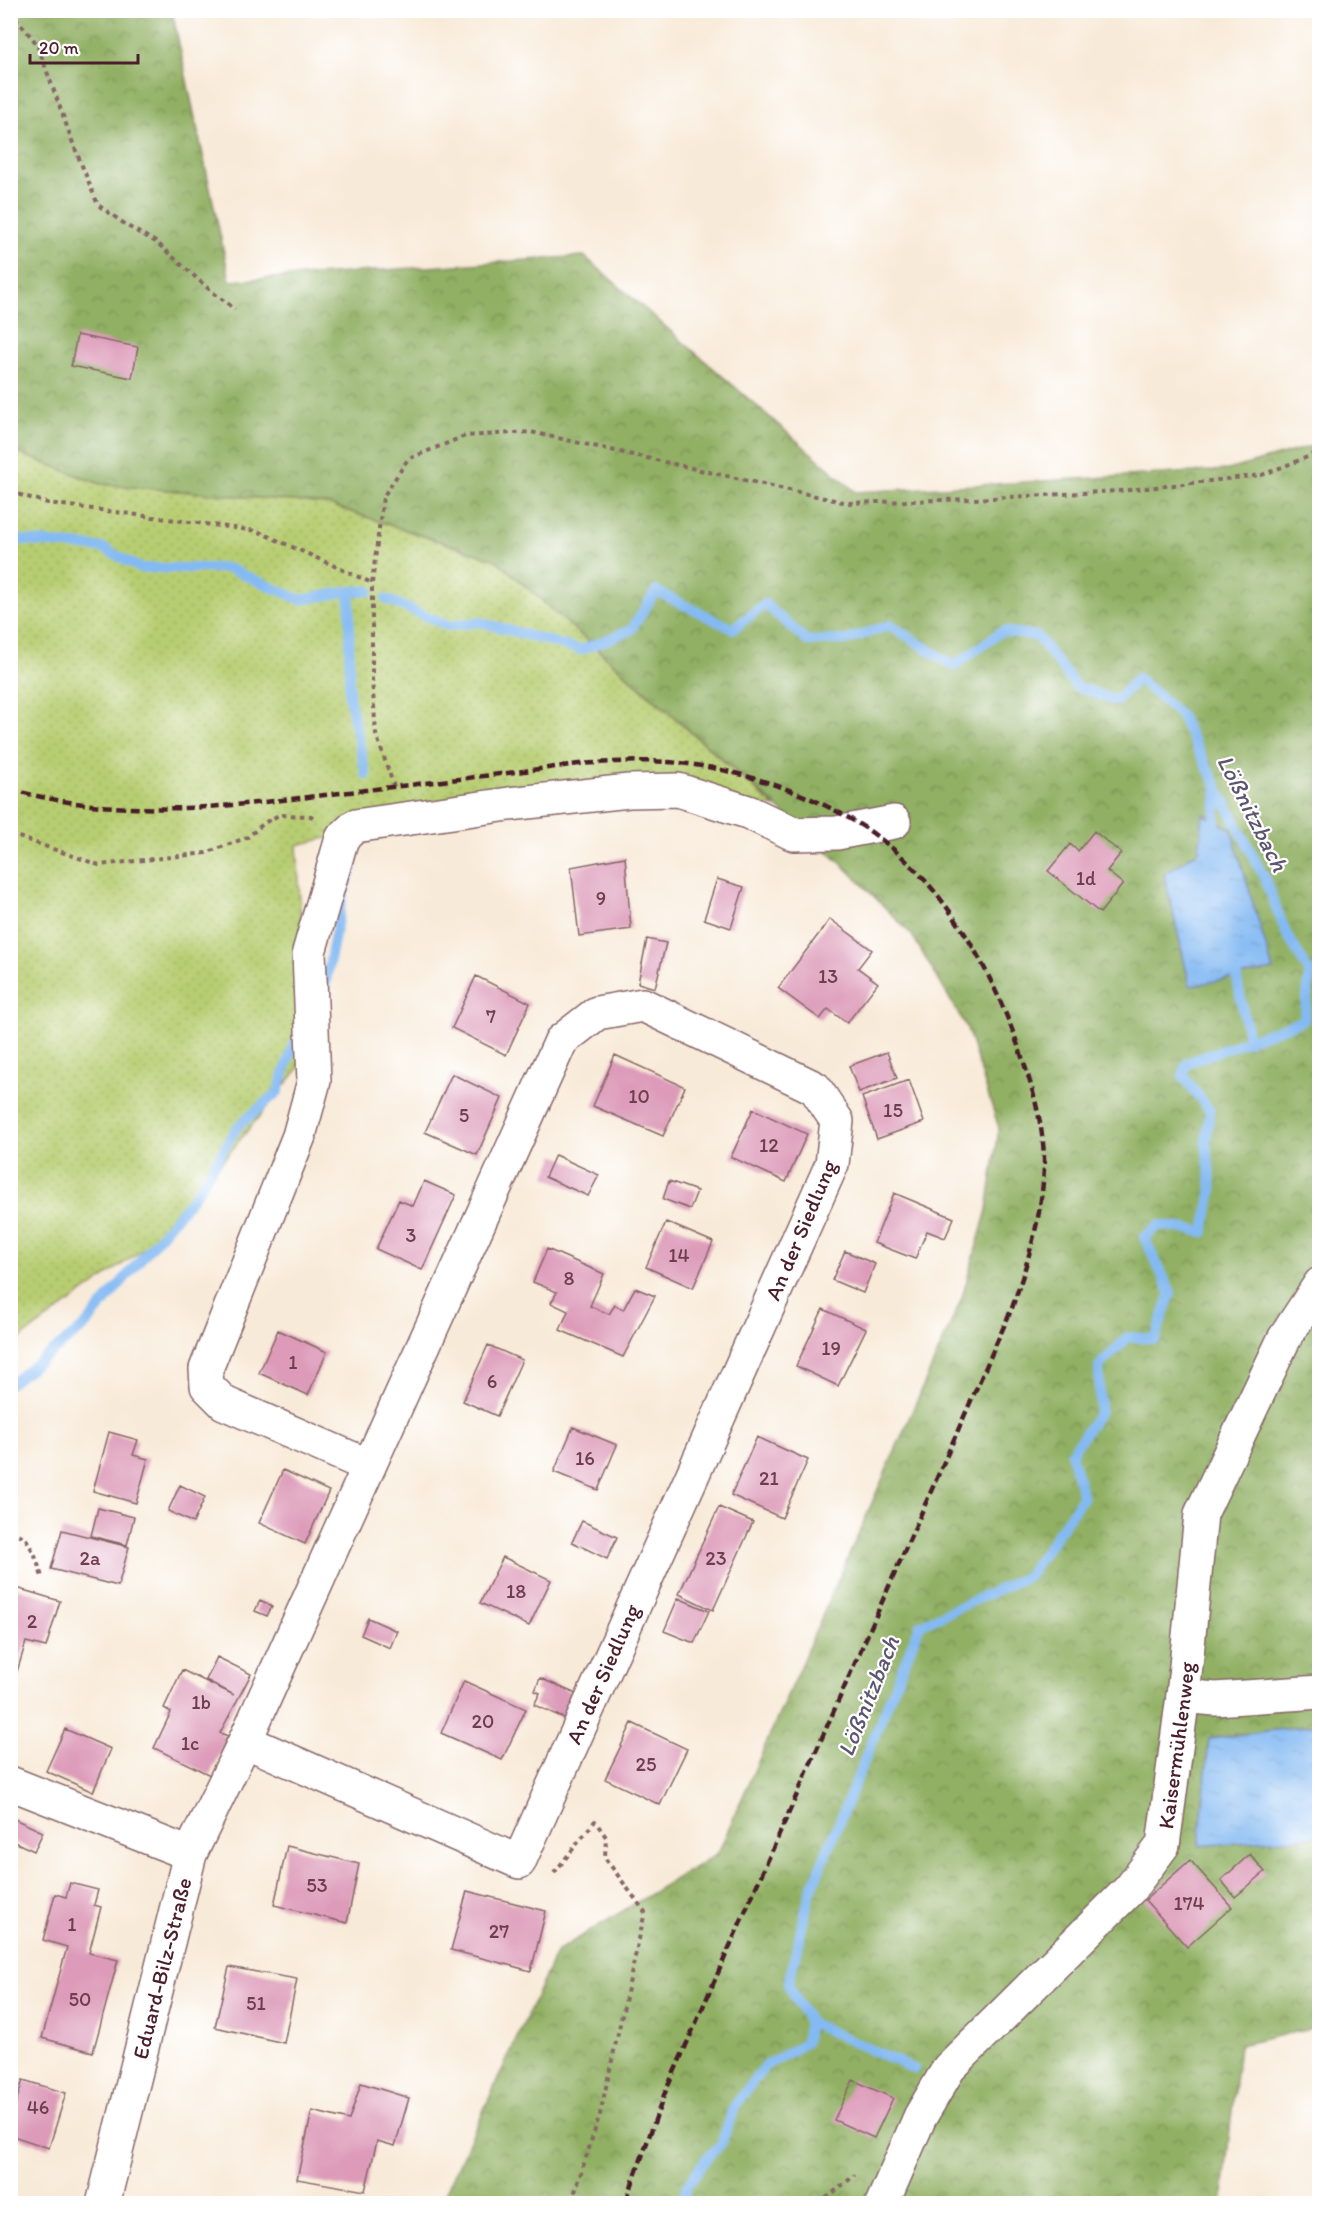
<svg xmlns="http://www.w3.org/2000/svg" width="1330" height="2214" font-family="Itim,sans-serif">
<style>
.grass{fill:url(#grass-dots);stroke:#80764e;stroke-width:1.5}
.forest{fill:url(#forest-crowns);stroke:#6e6847;stroke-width:1.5}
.water{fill:url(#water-ripples);stroke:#676c8f;stroke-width:1.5}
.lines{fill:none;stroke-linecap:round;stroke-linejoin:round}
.stream{stroke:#84baf3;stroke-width:10}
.building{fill:#dd9bb9}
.minor-casing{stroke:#876668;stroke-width:36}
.path{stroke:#876668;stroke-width:4;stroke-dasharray:4.5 4.5;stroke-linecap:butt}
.minor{stroke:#fff;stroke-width:33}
.rail{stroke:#4a1f2b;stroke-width:4.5;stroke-dasharray:9 4.5;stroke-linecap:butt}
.labels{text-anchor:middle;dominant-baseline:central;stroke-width:4.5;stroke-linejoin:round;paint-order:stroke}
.number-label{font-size:20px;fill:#6f3e4e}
.street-label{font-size:22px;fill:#4a1f2b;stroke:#fff}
.water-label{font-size:24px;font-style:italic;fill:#5e5571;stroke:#fff}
</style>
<defs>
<pattern id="grass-dots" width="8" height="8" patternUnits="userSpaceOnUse" patternTransform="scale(1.5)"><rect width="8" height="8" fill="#b7cd71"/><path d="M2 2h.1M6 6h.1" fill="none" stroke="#9fb062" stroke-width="1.8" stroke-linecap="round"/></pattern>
<pattern id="forest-crowns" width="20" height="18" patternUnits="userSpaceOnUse" patternTransform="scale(1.5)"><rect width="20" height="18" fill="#91b063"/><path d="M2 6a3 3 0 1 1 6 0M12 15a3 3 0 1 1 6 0" fill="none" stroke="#788f52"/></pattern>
<pattern id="water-ripples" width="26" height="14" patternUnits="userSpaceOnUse" patternTransform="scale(1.5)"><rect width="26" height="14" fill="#84baf3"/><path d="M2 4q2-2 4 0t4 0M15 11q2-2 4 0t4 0" fill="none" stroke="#749fd0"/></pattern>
</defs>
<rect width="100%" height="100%" fill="#fff"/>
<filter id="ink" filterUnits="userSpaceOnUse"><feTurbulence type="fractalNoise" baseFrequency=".0167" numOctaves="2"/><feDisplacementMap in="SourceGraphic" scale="12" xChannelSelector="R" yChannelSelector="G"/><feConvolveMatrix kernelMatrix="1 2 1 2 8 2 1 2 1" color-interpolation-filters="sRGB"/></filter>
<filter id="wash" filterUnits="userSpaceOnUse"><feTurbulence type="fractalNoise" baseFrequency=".008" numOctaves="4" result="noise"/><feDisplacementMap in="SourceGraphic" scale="24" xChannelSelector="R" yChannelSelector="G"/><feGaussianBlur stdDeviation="1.35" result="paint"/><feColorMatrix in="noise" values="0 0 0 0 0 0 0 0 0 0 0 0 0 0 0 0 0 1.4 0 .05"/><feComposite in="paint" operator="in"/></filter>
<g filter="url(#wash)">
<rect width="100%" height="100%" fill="#f8ead8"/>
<path class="grass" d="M10,450L100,484L327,504L496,560L775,807L655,791L411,818L297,845L308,1057L160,1237L11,1345Z"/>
<path class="forest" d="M10,11H172L230,281L584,256L856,492L1228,470L1319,444V1724L1209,1739L1199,1846L1319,1836V2027L1239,2045L1222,2203H441L557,1951L718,1853L962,1298L987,1210L999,1128L967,1028L912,935L845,867L496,560L327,504L100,484L11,450Z"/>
<path class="water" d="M1203,814L1231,829L1273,970L1190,986L1164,874L1199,851Z
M1319,1724V1836L1199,1846L1209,1739Z"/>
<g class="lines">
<path class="stream" d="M10,539L103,548L140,568H228L301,600L350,591H369
M350,591L349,696L366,775
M386,599L448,626L480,622L581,650L631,630L656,591L733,629L765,604L807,641L847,640L890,625L954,666L1002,631L1037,636L1076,686L1116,701L1138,678L1180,715L1265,879L1286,933L1310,973L1304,1020L1187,1063L1183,1076L1210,1111L1206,1142L1212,1190L1204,1232L1160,1225L1144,1237L1171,1293L1155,1339L1128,1337L1099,1366L1100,1411L1071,1454L1083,1497L1028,1576L920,1625L810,1893L788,1985L809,2022L805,2043L765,2066L735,2105L721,2144L705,2160L687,2186L682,2204
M1216,832L1215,820L1217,788
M1234,964L1249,1041
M325,986L344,889L353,866V846
M10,1384L84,1327L198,1191L237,1127L278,1092L294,1043
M809,2022L914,2069"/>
</g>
<g id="blocks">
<path class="building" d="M77,335L138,347L132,378L71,366Z
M1094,831L1121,853L1107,871L1123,884L1100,913L1048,871L1070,844L1078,851Z
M625,857L631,929L579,936L571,867Z
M717,879L744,887L731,928L704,919Z
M830,919L872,950L858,968L878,983L847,1023L828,1009L820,1019L778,988Z
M647,939L666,943L655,988L638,983Z
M476,976L530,1003L506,1055L452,1028Z
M887,1052L897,1078L859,1092L849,1066Z
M615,1055L685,1087L663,1136L593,1106Z
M452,1074L502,1098L477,1155L425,1132Z
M909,1080L924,1122L877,1139L862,1097Z
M753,1109L807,1134L786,1182L731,1157Z
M555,1155L599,1175L588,1196L545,1177Z
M424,1181L456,1195L422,1270L376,1249L399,1200L413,1206Z
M669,1181L697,1191L690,1209L663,1199Z
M894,1193L954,1218L945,1238L927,1231L915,1259L874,1243Z
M666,1222L713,1242L693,1288L646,1267Z
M547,1249L604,1274L590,1306L609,1314L615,1305L623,1310L635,1288L655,1296L623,1357L560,1330L568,1311L551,1303L557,1292L533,1282Z
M845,1251L875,1264L863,1293L832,1280Z
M823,1309L866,1329L838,1386L796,1366Z
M278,1330L327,1352L308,1395L259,1373Z
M488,1345L522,1360L497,1416L463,1401Z
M573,1427L617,1445L598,1490L554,1472Z
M109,1432L138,1440L133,1455L148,1459L136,1503L93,1491Z
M757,1437L808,1460L782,1518L731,1495Z
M283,1470L329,1491L305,1544L259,1523Z
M180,1485L205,1497L193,1523L168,1511Z
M719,1507L753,1522L713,1610L679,1594Z
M98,1508L134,1517L127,1545L91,1536Z
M582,1521L617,1537L607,1559L572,1542Z
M62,1530L129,1547L118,1586L51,1569Z
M10,1543L16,1545L11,1560H10Z
M503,1557L551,1580L529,1626L480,1603Z
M10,1586L60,1601L46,1647L26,1642L13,1685L10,1684Z
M678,1598L709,1611L694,1643L664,1631Z
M260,1600L272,1606L267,1616L255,1611Z
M368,1618L397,1631L390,1648L361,1635Z
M217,1657L251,1674L220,1733L228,1736L210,1775L154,1748L171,1712L164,1708L182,1670L234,1695L206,1680Z
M540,1678L576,1694L566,1719L534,1705L540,1693L535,1691Z
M464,1681L526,1709L502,1760L441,1733Z
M632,1723L687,1749L660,1805L605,1779Z
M65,1729L111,1749L93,1792L46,1771Z
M10,1817L43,1832L34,1851L10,1840Z
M287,1846L359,1864L347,1923L274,1905Z
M1250,1854L1265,1872L1235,1897L1221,1880Z
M1190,1860L1232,1907L1187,1947L1145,1900Z
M70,1883L98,1890L94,1905L101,1907L89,1953L118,1960L93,2052L42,2038L67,1947L43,1940L55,1894L66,1897Z
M467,1891L546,1911L531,1971L451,1950Z
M229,1967L297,1979L284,2043L215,2027Z
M23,2080L66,2093L49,2148L10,2135V2121Z
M853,2080L893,2098L874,2138L834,2120Z
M361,2083L409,2098L395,2146L377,2141L365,2191L297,2179L312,2111L349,2120Z"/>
</g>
</g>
<g filter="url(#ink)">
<use href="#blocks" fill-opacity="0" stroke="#876668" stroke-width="1.5"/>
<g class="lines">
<defs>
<g id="minor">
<path d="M369,1466L224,1403L207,1386L206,1369L299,1136L314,1081L309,952L342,838L355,826L509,804L629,791L678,790L748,812L794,834L837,833L894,822"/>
<path d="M1183,1696L1215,1699L1320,1692"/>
<path d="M10,1783L190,1854"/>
<path id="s1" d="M103,2204L190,1854L245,1741L561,1041L597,1013L643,1005L815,1088L837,1121L832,1164L519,1862L245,1741"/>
<path id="s2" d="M882,2204L920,2117L949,2068L1130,1889L1163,1845L1183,1696L1201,1514L1284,1339L1320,1284"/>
</g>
</defs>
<use href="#minor" class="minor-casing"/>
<path class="path" d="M10,11L37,44L74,146L98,205L129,227L156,242L211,291L235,309
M10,492L48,503L257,531L372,583
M394,787L376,734L372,679V583L383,497L408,459L465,436L531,432L847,503L972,499L1120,491L1262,475L1320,452
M10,834L99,865L206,853L248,837L264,823L279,815L311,816L314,818
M10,1531L25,1537L35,1555L43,1580
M554,1873L595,1821L606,1837L605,1858L645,1912L600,2114L571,2204
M708,2204L712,2198L780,2204
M819,2204L855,2175"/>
<use href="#minor" class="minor"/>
<path class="rail" d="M10,789C119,821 230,807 340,793C420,784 500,774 579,764C615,762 652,759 688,764C742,771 808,793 854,821C941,873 992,968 1023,1060C1034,1093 1045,1132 1044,1167C1042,1216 1028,1262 1012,1308L664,2095L625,2204"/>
</g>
</g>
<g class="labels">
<g class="number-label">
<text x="1086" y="878">1d</text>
<text x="601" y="898">9</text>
<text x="828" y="976">13</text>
<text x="491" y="1016">7</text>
<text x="639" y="1096">10</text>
<text x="893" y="1110">15</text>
<text x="464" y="1115">5</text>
<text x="769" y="1145">12</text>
<text x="411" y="1235">3</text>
<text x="679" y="1255">14</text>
<text x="569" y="1278">8</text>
<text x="831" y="1348">19</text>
<text x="293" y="1362">1</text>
<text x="492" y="1381">6</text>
<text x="585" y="1458">16</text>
<text x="769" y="1478">21</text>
<text x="90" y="1558">2a</text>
<text x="716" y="1558">23</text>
<text x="516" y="1591">18</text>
<text x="32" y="1621">2</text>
<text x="201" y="1702">1b</text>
<text x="483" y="1721">20</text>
<text x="190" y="1743">1c</text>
<text x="646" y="1764">25</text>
<text x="317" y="1885">53</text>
<text x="1189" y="1903">174</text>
<text x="72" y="1924">1</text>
<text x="499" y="1931">27</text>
<text x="80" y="1999">50</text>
<text x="256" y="2003">51</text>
<text x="38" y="2107">46</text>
</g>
<g class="street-label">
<text transform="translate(801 1230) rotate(-67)">An der Siedlung</text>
<text transform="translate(603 1674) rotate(-66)">An der Siedlung</text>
<text stroke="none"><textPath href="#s2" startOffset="562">Kaisermühlenweg</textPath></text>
<text stroke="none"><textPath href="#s1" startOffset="243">Eduard-Bilz-Straße</textPath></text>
</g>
<g class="water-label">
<text transform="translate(1253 813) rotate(63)">Lößnitzbach</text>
<text transform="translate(868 1696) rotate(-68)">Lößnitzbach</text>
</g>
</g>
<rect width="1330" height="2214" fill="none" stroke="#fff" stroke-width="36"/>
<path d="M30 54v9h108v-9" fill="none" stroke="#4a1f2b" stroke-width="3"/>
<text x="39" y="54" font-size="18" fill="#4a1f2b" stroke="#ffffff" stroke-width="4.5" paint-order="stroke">20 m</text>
</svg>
